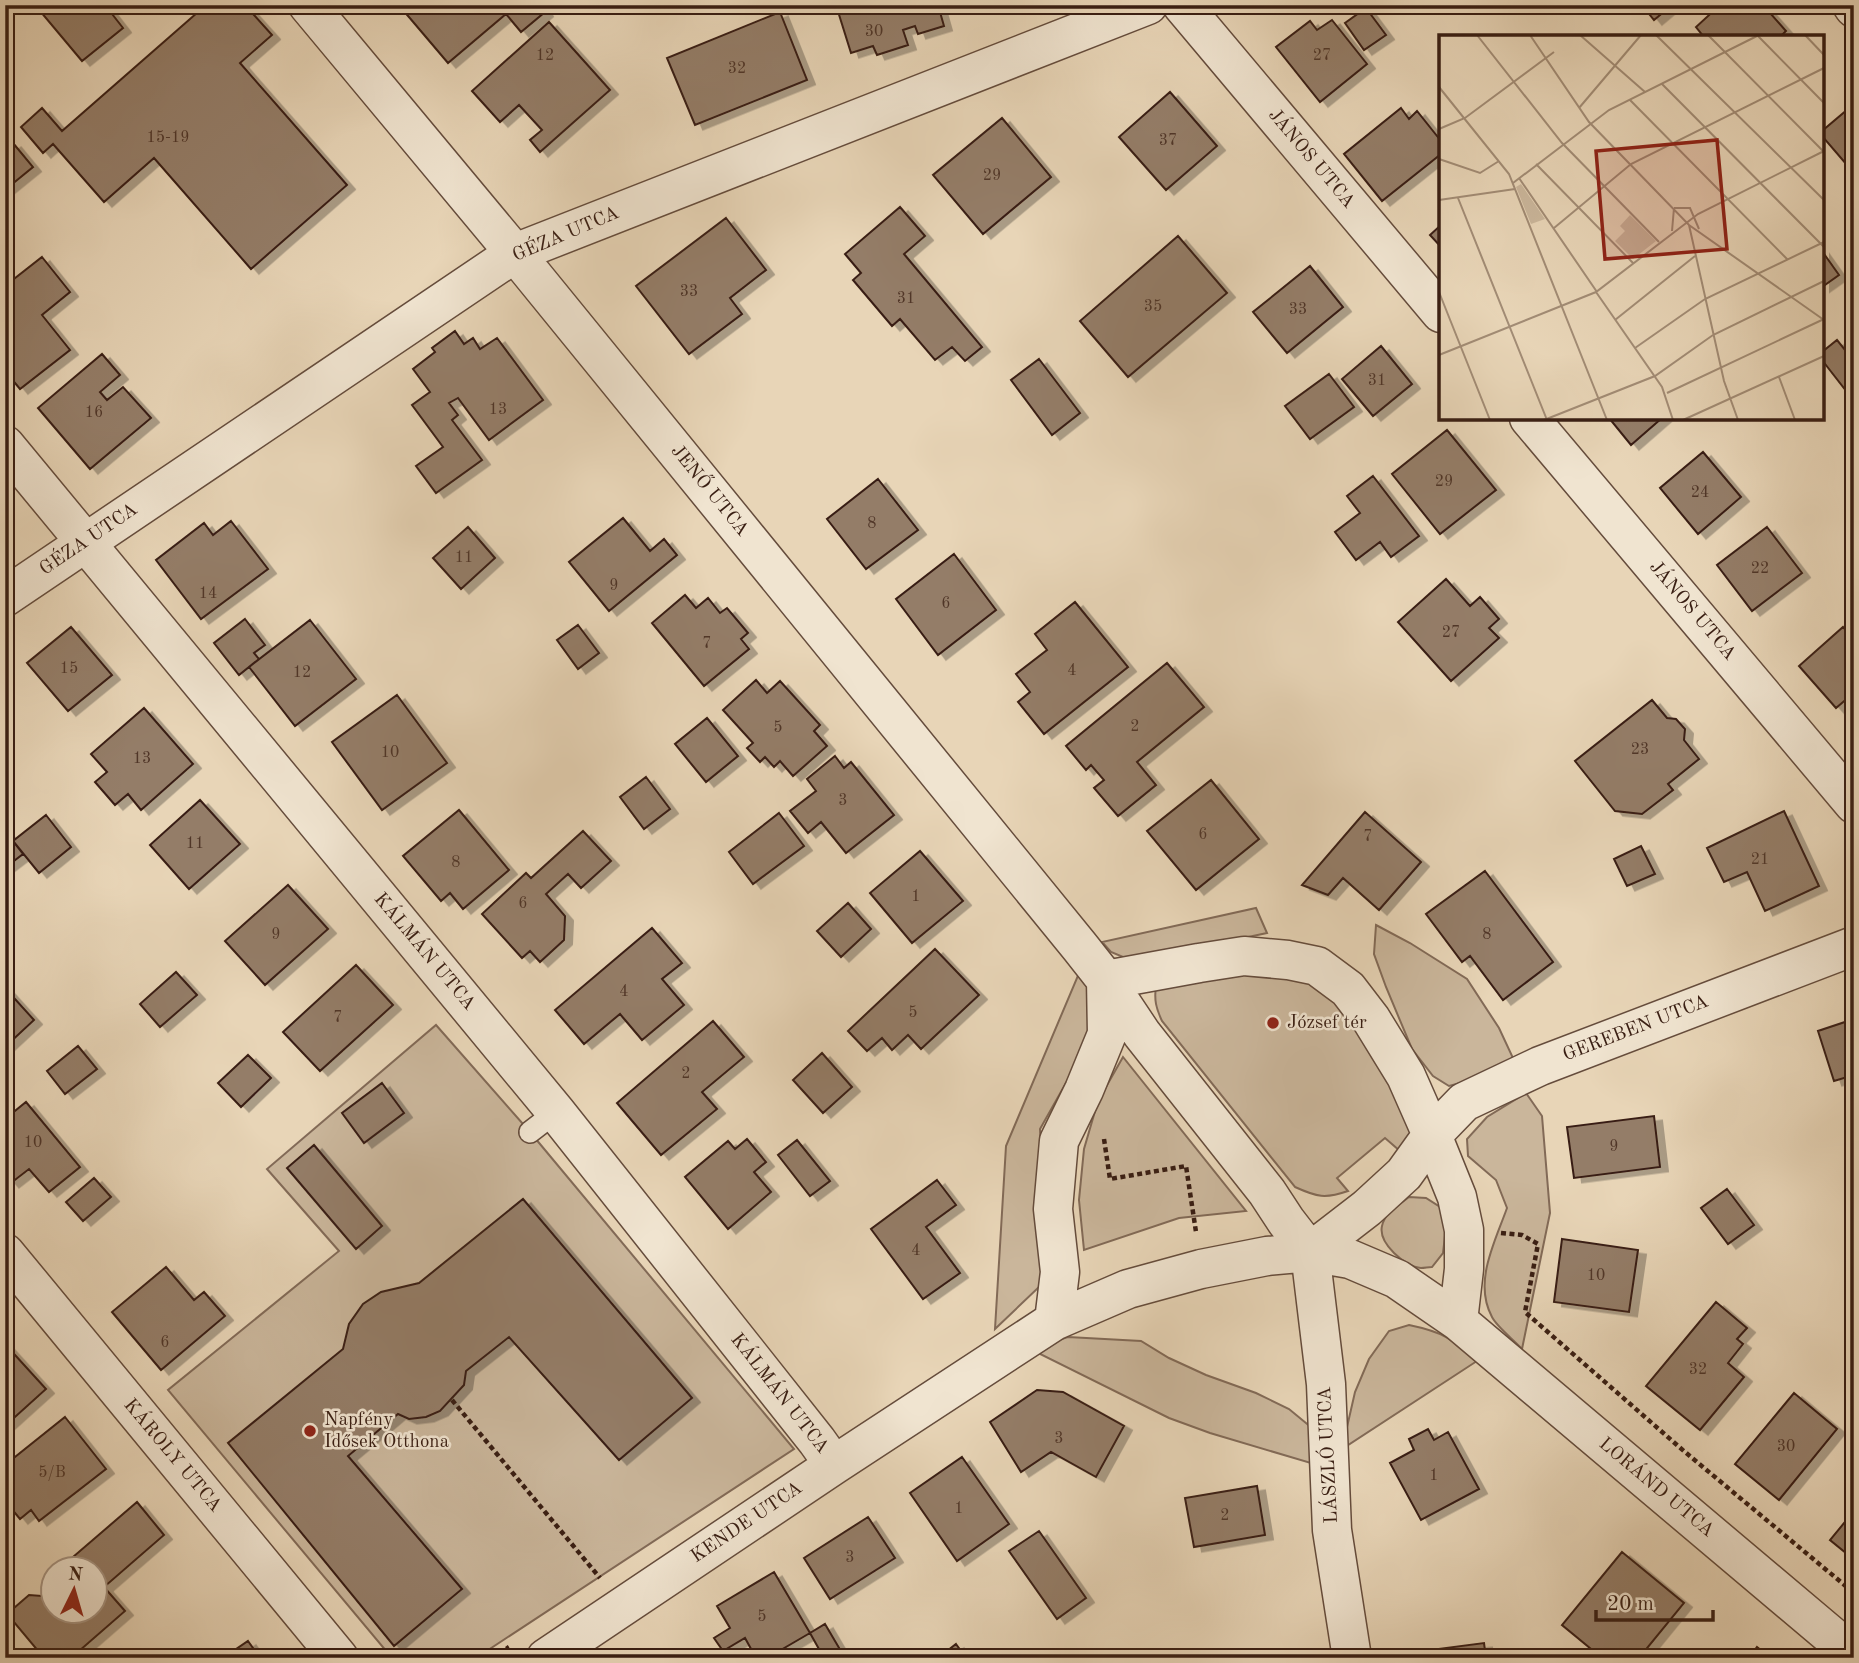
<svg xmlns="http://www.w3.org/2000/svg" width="1859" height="1663" font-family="'Old Standard TT',serif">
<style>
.green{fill:#cab69b;stroke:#826a57;stroke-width:2}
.building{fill:#947d68;stroke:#391e13;stroke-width:2;filter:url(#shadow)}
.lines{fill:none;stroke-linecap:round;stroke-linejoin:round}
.lane-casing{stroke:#654c3c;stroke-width:24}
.street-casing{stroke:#654c3c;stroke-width:41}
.path{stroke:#391e13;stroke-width:4.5;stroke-dasharray:5 3.5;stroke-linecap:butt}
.lane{stroke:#f0e4d0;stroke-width:21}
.street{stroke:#f0e4d0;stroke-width:38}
.poi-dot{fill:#8f2418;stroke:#f0e4d0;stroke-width:2.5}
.labels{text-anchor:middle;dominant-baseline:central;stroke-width:5;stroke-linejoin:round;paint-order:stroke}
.number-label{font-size:16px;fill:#503628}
.street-label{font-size:19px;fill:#391e13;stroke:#f0e4d0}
.poi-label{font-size:19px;fill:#391e13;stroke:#f0e4d0;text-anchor:start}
.inset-road{fill:none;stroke:#a28c75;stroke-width:2}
.view{fill:#8f2418;fill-opacity:0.15;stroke:#8f2418;stroke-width:3.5}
.inset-edge{fill:none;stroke:#391e13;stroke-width:3.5}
</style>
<defs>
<filter id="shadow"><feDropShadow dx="8" dy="4.5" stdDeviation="0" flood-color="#0004"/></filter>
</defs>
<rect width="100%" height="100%" fill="#e8d5b7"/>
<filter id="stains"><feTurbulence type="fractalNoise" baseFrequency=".00286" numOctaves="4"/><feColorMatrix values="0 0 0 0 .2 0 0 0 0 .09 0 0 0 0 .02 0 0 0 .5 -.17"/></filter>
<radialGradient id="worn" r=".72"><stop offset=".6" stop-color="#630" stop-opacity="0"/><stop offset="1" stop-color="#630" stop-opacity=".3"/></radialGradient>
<path class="green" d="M1256,908L1267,933L1149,958L1123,957L1111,952L1102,942Z
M1376,925L1410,943L1467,979L1499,1028L1513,1058L1479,1078L1449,1086L1433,1076L1412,1049L1386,987L1374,954Z
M1085,959L1102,984L1088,1044L1040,1129L1045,1264L1039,1287L995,1329L1006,1146Z
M1242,967L1327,984L1413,1115L1411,1136L1400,1151L1385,1138L1337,1178L1348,1191C1325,1199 1317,1197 1295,1187L1162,1021C1156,1008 1154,1000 1156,986Z
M436,1025L530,1132L794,1449L476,1658H392L168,1390L339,1251L267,1169Z
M1123,1057L1246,1211L1179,1218L1084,1250L1079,1200L1084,1149L1098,1101Z
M1526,1093L1542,1116L1550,1213L1522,1349C1514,1340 1497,1327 1492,1317C1473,1282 1495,1242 1507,1208L1496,1180L1468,1156L1467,1139L1487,1117Z
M1409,1197L1426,1198L1440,1207L1446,1227L1443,1253L1432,1267C1428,1267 1425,1268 1421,1268C1405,1267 1378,1243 1382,1226C1385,1212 1399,1205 1409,1197Z
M1409,1325C1443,1332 1451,1338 1477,1361L1342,1449L1355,1392L1369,1359L1389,1331Z
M1068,1337L1141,1341L1169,1358L1206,1375L1256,1393L1289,1409L1312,1428L1314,1464L1210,1433L1169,1418L1030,1349Z"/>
<path class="building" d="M35,5H105L123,28L82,61Z
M206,5H245L272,35L240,63L347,185L251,269L154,158L104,202L53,144L43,153L21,127L42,108L62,131Z
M409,5H506L510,10L517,5H540L545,12L521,32L506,14L448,63L403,10Z
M836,5H938L944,26L918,34L915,26L903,30L908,45L877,55L873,46L851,53Z
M1642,5H1672L1654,20Z
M1720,5H1763L1786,31L1780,37H1704L1696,27Z
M1366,8L1386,35L1364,50L1345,23Z
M780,12L807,80L695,125L667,58Z
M1332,20L1367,64L1320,102L1276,47L1310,21L1317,30Z
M549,22L610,90L540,152L530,140L542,130L519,105L500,122L472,91Z
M1170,92L1217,146L1166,190L1119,137Z
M1854,104V159L1847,165L1822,136V131Z
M1401,108L1409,119L1417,111L1441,141V154L1382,201L1344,154Z
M1002,118L1051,177L983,234L933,175Z
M13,143L33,167L5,190V149Z
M900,207L925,236L904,254L982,347L965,361L952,347L935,360L900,319L892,326L853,280L861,273L845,254Z
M726,218L766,270L730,298L742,314L689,354L636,286Z
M1441,225V247L1430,235Z
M1178,236L1227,293L1128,377L1080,321Z
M1822,251L1839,275L1822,287Z
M42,257L70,292L42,315L70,350L20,389L5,371V286Z
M1310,266L1343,307L1287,353L1253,312Z
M455,331L464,344L473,338L480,349L497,338L543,400L489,440L458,398L449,403L458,415L452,420L482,460L436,493L416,466L443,447L412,405L430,392L413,369L435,352L432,348Z
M1837,340L1854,361V386L1847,392L1822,360V352Z
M1381,346L1412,384L1373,416L1342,379Z
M102,354L120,375L100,392L107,400L123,387L151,418L90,469L38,408Z
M1039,359L1080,413L1052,435L1011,380Z
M1329,374L1354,407L1310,439L1285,406Z
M1609,418H1662L1631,445Z
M1447,430L1496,490L1440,534L1392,474Z
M1703,452L1741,497L1698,534L1660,488Z
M1373,476L1419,536L1391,557L1380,542L1356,560L1335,532L1360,513L1347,496Z
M878,479L918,530L866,569L827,519Z
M623,518L650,551L664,539L677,555L609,611L569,562Z
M231,521L268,569L201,619L156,560L204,523L213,535Z
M468,527L495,558L461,589L433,558Z
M1767,527L1802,573L1752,611L1717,565Z
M954,554L996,610L938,655L896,599Z
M1446,579L1470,606L1480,597L1499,619L1489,628L1499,638L1451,681L1398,622Z
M685,595L696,608L708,598L720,613L727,608L748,633L741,639L749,649L704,686L652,623Z
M1075,602L1128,667L1044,734L1018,702L1030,692L1016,674L1047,650L1035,634Z
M245,619L265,645L254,653L259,659L239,675L214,643Z
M310,620L356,679L295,726L249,667Z
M578,625L599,653L578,669L557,640Z
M71,627L112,675L68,711L27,663Z
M1843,627L1854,639V700L1850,696L1836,708L1799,666Z
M1167,663L1204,707L1137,762L1156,785L1118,816L1094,788L1104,780L1091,765L1086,770L1066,746Z
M756,680L767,693L780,681L820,725L814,731L827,746L793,776L780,761L774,767L765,757L760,762L747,748L753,743L723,710Z
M397,695L447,763L382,810L332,742Z
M1652,700L1667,718L1676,719L1685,729L1684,740L1699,759L1668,784L1673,790L1642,814L1615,811L1575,761Z
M144,708L193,764L141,810L128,794L115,805L95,782L107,772L91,754Z
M707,718L738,756L706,782L675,744Z
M835,756L844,768L851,762L894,815L846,853L821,822L808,833L790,811L816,791L807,779Z
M646,777L670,809L644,829L620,797Z
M1211,780L1259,839L1196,890L1147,831Z
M200,800L240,844L189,889L150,845Z
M459,810L509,870L463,909L450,893L441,901L403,856Z
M1784,811L1819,886L1765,911L1747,872L1724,882L1707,848Z
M1365,812L1421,862L1379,910L1343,878L1328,895L1302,885Z
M779,813L804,846L753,884L729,852Z
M46,815L71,847L39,873L13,841Z
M5,831L23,854L6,867H5Z
M583,831L611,861L581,888L568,874L546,894L565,916L564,940L540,962L530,951L522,958L482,914L526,873L531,878Z
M1641,846L1655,874L1627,886L1614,859Z
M920,851L963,901L912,943L870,893Z
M1485,871L1553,962L1503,1000L1470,956L1462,962L1426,914Z
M288,885L328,929L265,985L225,941Z
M848,903L871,929L841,957L817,931Z
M652,928L682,963L662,979L684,1005L642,1040L620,1014L584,1044L555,1010Z
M935,949L979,995L921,1049L908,1035L892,1050L882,1038L867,1051L848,1031Z
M356,965L393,1005L320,1071L283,1032Z
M176,972L197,995L160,1027L140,1004Z
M5,988L34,1020L5,1047Z
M1854,1019V1075L1834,1081L1818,1031Z
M713,1021L744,1057L702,1092L717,1109L661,1155L617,1103Z
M78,1046L97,1069L65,1094L47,1071Z
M822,1053L852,1087L823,1113L793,1080Z
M248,1055L271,1078L241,1107L218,1083Z
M382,1083L404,1113L364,1143L342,1113Z
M26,1102L80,1167L49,1192L29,1169L11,1183L5,1176V1119Z
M1654,1116L1660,1167L1574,1178L1567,1127Z
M747,1139L766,1162L754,1172L771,1192L728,1229L685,1177L728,1141L735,1149Z
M797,1140L830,1181L810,1196L778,1155Z
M314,1145L382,1226L356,1249L287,1168Z
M94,1178L111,1197L83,1221L66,1202Z
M937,1180L956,1205L926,1227L960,1273L923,1299L871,1229Z
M1727,1189L1754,1225L1728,1244L1701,1208Z
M523,1199L692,1398L619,1460L509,1337L466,1371L464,1385L440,1411L426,1417L409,1419L398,1414L348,1456L462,1589L394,1646L228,1443L343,1349L349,1324L363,1304L381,1292L419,1283Z
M1562,1239L1638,1250L1629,1312L1554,1302Z
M166,1267L194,1300L204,1292L225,1316L161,1370L112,1312Z
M1716,1302L1747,1328L1737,1339L1743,1344L1728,1363L1744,1377L1700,1430L1646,1386Z
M5,1344L46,1389L5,1426Z
M1037,1390L1063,1392L1124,1426L1096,1477L1051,1452L1021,1472L990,1422Z
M1794,1393L1837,1429L1779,1500L1735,1464Z
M65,1417L106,1469L39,1521L31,1510L20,1519L5,1501V1484L8,1482L5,1478V1465Z
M1428,1429L1434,1440L1448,1432L1479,1489L1421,1520L1390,1463L1414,1450L1409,1439Z
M962,1457L1009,1524L957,1561L910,1493Z
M1257,1486L1265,1535L1194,1547L1185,1498Z
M137,1502L164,1535L104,1587L125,1611L71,1658H44L13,1621L14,1608L29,1595L42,1596L52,1588V1610H94V1568H71L66,1563Z
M1854,1511V1555L1852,1558L1830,1540Z
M868,1517L895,1558L830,1599L804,1558Z
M1039,1531L1086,1598L1057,1619L1009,1551Z
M1622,1552L1684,1603L1639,1658H1602L1562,1625Z
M774,1572L810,1633L767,1658H756L745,1638L723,1651L714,1638L730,1628L717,1606Z
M825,1624L845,1658H824L810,1633Z
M248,1641L260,1658H223Z
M1484,1643L1486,1658H1408L1407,1653Z
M956,1644L966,1658H938Z
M1757,1647L1771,1658H1749Z"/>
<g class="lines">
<defs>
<path id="lane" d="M530,1132L556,1112"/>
<path id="street" d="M308,5L527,268L1080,947L1106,980L1142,1034L1267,1192L1286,1221L1310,1252
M1182,5L1441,313
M1852,5L1854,8
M1529,418L1854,804
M5,445L556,1112L817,1441L834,1465
M5,597L515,253L1148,5
M1106,980L1199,963L1244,956L1288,960L1317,966L1348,989L1371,1019L1406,1076L1432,1135L1457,1197L1464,1230V1269L1458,1321
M1310,1252L1367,1208L1404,1174L1432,1135L1464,1102L1540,1066L1854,946
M1310,1252L1326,1384L1332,1530L1352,1658
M5,1253L339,1658
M1054,1321L1060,1272L1053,1209L1059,1141L1084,1090L1107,1034L1106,980
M546,1658L834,1465L1054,1321L1128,1289L1201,1269L1267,1256L1310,1252L1350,1259L1397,1279L1458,1321L1854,1655"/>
</defs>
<use href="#lane" class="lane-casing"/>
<use href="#street" class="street-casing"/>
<path class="path" d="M1104,1139L1110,1179L1186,1166L1196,1232
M1501,1233L1522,1235L1538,1244L1525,1312L1685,1452L1854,1593
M452,1400L600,1578
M492,1658L509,1647"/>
<use href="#lane" class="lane"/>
<use href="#street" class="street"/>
</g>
<g class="poi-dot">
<circle cx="1273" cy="1023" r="7"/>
<circle cx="310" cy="1431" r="7"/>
</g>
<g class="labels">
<g class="number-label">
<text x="874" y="32">30</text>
<text x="545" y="56">12</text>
<text x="1322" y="56">27</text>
<text x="737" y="69">32</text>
<text x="168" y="138">15-19</text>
<text x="1168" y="141">37</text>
<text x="992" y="176">29</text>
<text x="689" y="292">33</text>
<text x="906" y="299">31</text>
<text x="1153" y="307">35</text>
<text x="1298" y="310">33</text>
<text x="1377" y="381">31</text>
<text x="498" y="410">13</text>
<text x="94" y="413">16</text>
<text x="1444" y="482">29</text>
<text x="1700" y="493">24</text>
<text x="872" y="524">8</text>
<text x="464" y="558">11</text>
<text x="1760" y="569">22</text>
<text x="614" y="586">9</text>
<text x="208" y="594">14</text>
<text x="946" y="604">6</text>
<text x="1451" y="633">27</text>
<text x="707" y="644">7</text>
<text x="69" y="669">15</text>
<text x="1072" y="671">4</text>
<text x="302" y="673">12</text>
<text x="1135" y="727">2</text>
<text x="778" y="728">5</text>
<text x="1640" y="750">23</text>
<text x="390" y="753">10</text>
<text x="142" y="759">13</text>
<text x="843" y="801">3</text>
<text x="1203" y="835">6</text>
<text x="1368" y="837">7</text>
<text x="195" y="844">11</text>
<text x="1760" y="860">21</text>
<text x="456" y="863">8</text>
<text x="916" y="897">1</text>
<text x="523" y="904">6</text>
<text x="276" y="935">9</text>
<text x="1487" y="935">8</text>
<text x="624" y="992">4</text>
<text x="913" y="1013">5</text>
<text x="338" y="1018">7</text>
<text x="686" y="1074">2</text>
<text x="33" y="1143">10</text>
<text x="1614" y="1147">9</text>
<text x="916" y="1251">4</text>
<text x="1596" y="1276">10</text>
<text x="165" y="1343">6</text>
<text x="1698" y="1370">32</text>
<text x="1059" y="1439">3</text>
<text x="1786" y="1447">30</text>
<text x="52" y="1473">5/B</text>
<text x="1434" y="1476">1</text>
<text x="959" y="1509">1</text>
<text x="1225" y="1516">2</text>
<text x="850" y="1558">3</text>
<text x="762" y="1617">5</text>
</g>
<g class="street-label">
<text transform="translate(1311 159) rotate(50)">JÁNOS UTCA</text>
<text transform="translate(566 235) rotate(-23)">GÉZA UTCA</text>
<text transform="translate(709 491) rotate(51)">JENŐ UTCA</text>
<text transform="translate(89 540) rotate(-34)">GÉZA UTCA</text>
<text transform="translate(1692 611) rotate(50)">JÁNOS UTCA</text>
<text transform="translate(424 952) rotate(50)">KÁLMÁN UTCA</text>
<text transform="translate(1636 1029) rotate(-21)">GEREBEN UTCA</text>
<text transform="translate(779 1394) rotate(52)">KÁLMÁN UTCA</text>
<text transform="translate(1329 1455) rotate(-93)">LÁSZLÓ UTCA</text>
<text transform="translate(172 1456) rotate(50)">KÁROLY UTCA</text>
<text transform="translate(1656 1488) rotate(40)">LORÁND UTCA</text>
<text transform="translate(747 1523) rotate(-34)">KENDE UTCA</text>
</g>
<g class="poi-label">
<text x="1287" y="1023">József tér</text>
<text x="324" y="1420">Napfény<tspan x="324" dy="22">Idősek Otthona</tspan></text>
</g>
</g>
<g transform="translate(1439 35)">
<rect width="385" height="385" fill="#e8d5b7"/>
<path d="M82,149L106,184L92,189L77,152ZM191,180L217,206L194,224L176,206L186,196L181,191Z" fill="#cab69b"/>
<path class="inset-road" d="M38,0L123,108L220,207M91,0L150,87L250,190L385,285M141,0L206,57M217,0L385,165M269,0L384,116M366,0L385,20M319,1L385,68M223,49L385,212M0,52L70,139L168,385M191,65L349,225M140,73L202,0M0,94L26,83L115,17M0,124L41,138L60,126M97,129L194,228M80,143L158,257M74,148L170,75L320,0M19,163L108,385M0,165L76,154M235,173H251L260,194M250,190L285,346L299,385M115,193L192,129L385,33M233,196L235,173M0,257L51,385M157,257L223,352L234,385M176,285L256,221M196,313L266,264L385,207M0,320L157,257L259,179L385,116M340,342L356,385M228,358L385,284M105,385L216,341L274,300L385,246M244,385L385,321"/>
<path class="view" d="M278,105L288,214L166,224L157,116Z"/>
<rect width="385" height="385" class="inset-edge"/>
</g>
<rect width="1859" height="1663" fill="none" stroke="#e8d5b7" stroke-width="28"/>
<rect x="7" y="7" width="1845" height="1649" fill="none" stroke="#391e13" stroke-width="3.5"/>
<rect x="14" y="14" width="1831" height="1635" fill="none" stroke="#391e13" stroke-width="2"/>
<g transform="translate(74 1590) rotate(5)"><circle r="33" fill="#f0e4d0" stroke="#a79584" stroke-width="2"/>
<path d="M0-5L12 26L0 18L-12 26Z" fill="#8f2418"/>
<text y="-10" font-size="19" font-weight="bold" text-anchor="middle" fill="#391e13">N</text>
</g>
<path d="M1596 1610v10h117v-10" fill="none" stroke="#391e13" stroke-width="3.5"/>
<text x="1607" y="1610" font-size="21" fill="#391e13" stroke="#f0e4d0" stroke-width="5" paint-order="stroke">20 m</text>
<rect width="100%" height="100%" filter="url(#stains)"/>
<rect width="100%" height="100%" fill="url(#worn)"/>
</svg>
